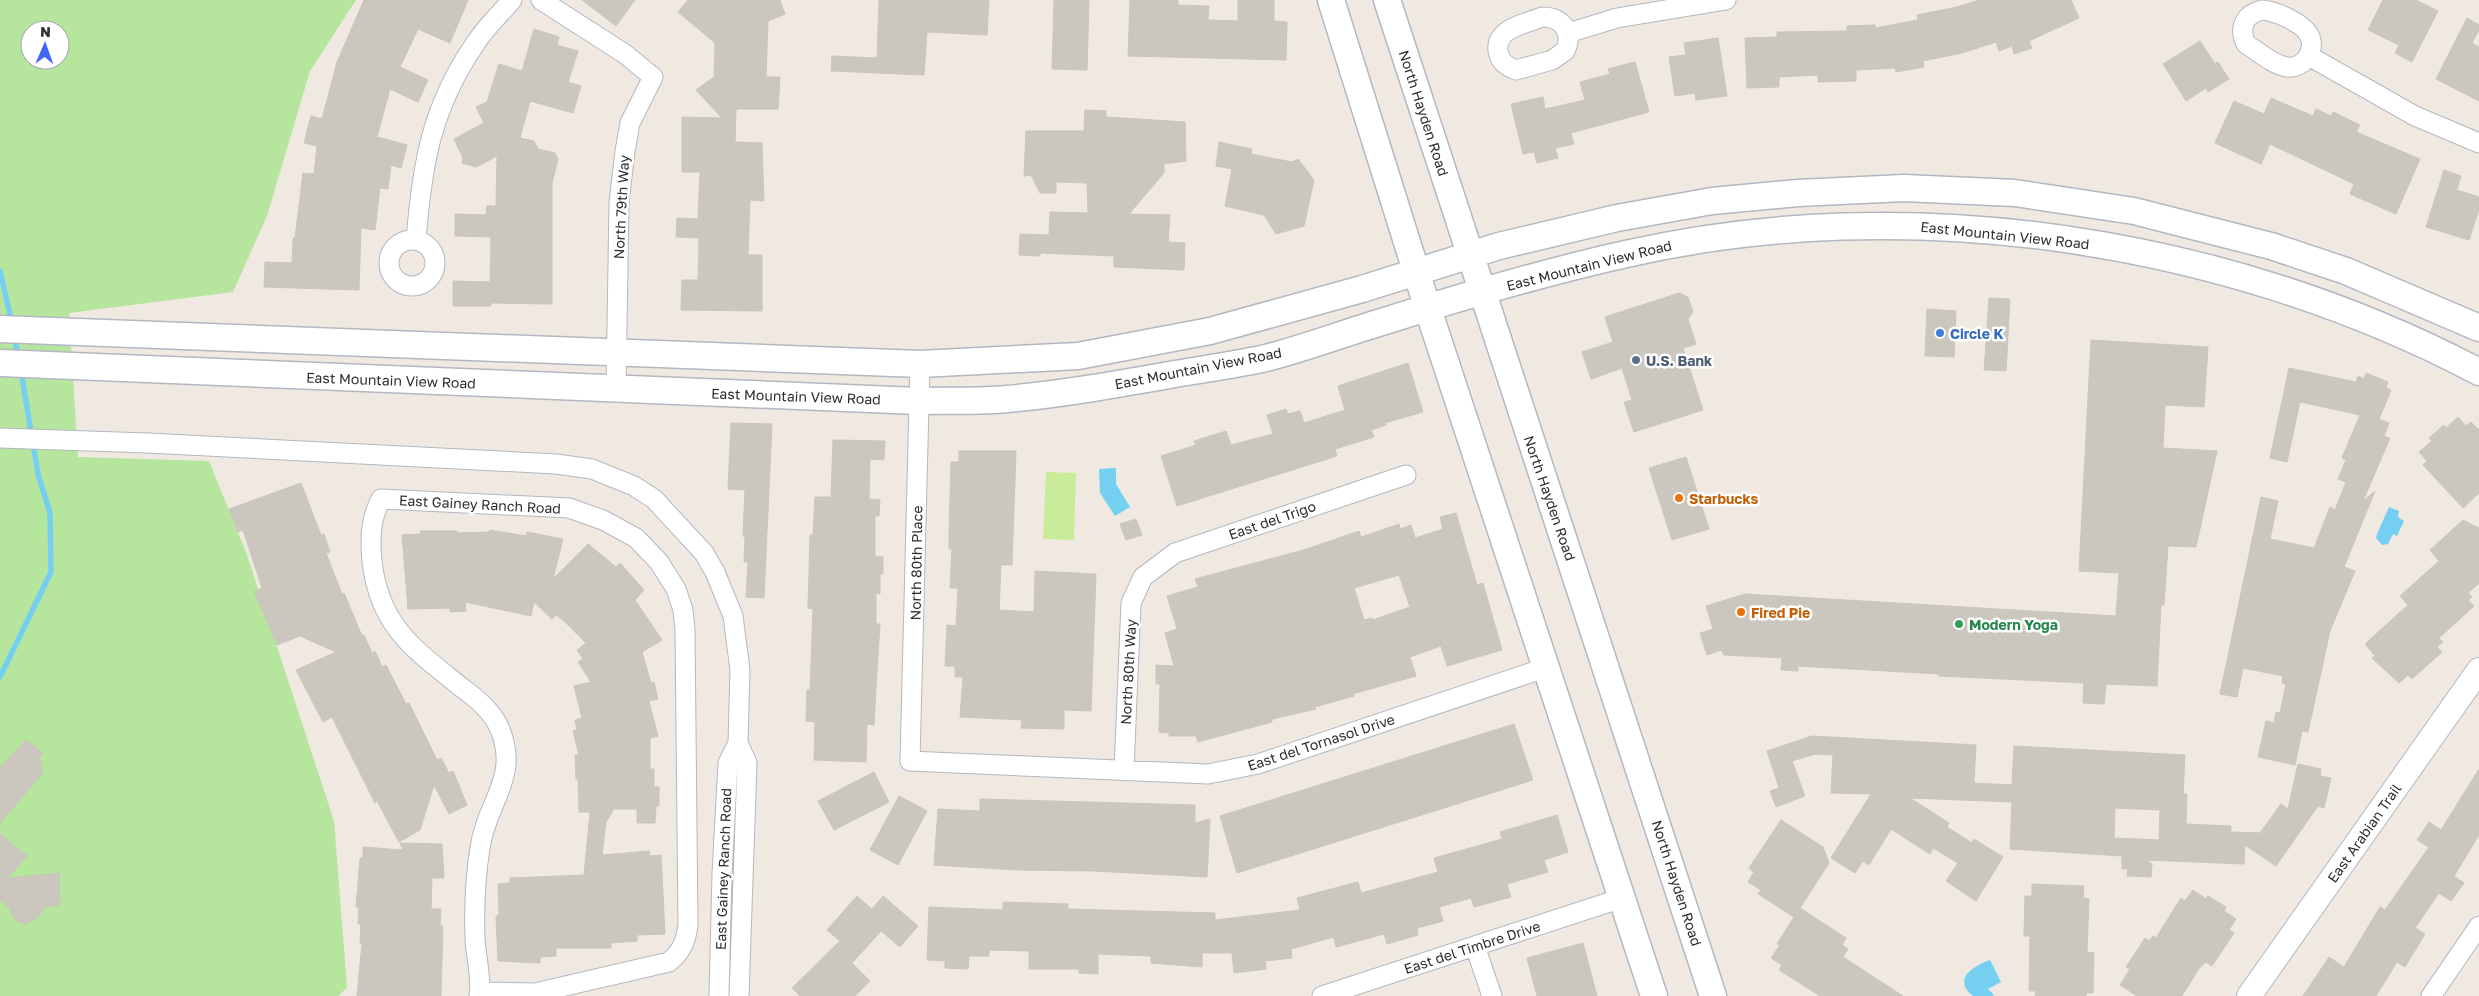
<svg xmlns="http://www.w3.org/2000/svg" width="2479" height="996" font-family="'Golos Text',sans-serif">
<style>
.green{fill:#b6e59e;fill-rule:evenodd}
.pitch{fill:#c9ec9a}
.water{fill:#75cff0}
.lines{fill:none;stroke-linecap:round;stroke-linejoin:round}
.stream{stroke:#75cff0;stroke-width:5.5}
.building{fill:#cbc7bf;stroke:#cbc5ba;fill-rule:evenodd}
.minor-casing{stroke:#b4b7c1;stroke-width:21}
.tertiary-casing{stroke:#b4b7c1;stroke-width:26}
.secondary-casing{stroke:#b4b7c1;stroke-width:29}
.minor{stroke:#fff;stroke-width:19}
.tertiary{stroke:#fff;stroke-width:24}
.secondary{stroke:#fff;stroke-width:26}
.shop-dot{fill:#3f7fe0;stroke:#fff;stroke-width:2}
.service-dot{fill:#5c6f8a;stroke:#fff;stroke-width:2}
.food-dot{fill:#e8710a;stroke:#fff;stroke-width:2}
.leisure-dot{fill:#2e9e5b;stroke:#fff;stroke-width:2}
.labels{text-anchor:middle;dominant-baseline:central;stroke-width:5;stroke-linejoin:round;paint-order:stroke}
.street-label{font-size:14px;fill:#2e2e2e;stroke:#fff}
.shop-label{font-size:14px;font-weight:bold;fill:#366cbe;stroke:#fff;text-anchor:start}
.service-label{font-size:14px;font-weight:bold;fill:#4e5e75;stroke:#fff;text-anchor:start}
.food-label{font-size:14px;font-weight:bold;fill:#c56008;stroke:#fff;text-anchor:start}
.leisure-label{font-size:14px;font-weight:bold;fill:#27864d;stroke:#fff;text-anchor:start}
</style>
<rect width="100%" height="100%" fill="#efe9e1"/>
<path class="green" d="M0,0H356L310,71L267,216L233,292L69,313L78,457L209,461L247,555L334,821L347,987L339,996H0ZM30,30H60V60H30Z"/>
<path class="pitch" d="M1046,472L1076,473L1074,540L1043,539Z"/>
<path class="water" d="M1116,468V484L1130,507L1115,516L1100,493L1099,469Z
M2389,507L2399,511L2398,517L2404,521L2397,536L2393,534L2388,544L2382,545L2376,538L2377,534Z
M1990,960L2001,982L1988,989L1994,995L1992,996H1973C1952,979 1973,966 1990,960Z"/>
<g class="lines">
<path class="stream" d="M0,271L12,323
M15,337L18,357
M0,677L51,572L50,513L38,474L21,371"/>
</g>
<path class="building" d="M364,0H468L450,43L418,29L400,67L428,80L418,102L390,89L377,137L407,145L401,168L391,165L388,189L380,188L375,230L361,228L359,290L264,287L265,262L292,263L293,238H295L303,173L314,174L317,146L304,143L311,116L322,119L337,62Z
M582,0H635L616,26Z
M688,0H780L785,14L768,21L766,77H780L778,109H736L735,142L762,143L764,201L750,200L748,255H762V311L681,310L682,280H698L699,238L676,237L677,218L698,219L700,172H682V117L722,118L696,90L714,77L715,43L678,12Z
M879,0H989L987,35L927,32L924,75L831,71L832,56L877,58Z
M1054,0H1089L1087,70L1052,69Z
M1130,0H1178V5L1209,6L1208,20L1238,21V0H1274V21L1287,22L1286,60L1128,56Z
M1979,0H2071L2079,18L2029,41L2032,48L2014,54L2012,46L1999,51L1996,42L1962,53L1923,61L1924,67L1896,72L1895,68L1856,70V81L1818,82V75L1779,77V87L1747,88L1745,38L1777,37V32L1847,31V26L1875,25V28L1918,20L1917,15L1957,7Z
M2383,0H2416L2438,11L2412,62L2395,53L2399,45L2368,30Z
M2467,18L2479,25V30L2472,43L2479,47V101L2436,79Z
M534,29L559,37L557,45L578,51L568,82L581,86L573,113L530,101L520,138L534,141L538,149L555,153L558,160L552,183V304L491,303V306H453V281L490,282L491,237L455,236V214L486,215L487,206H496L497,156L476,167L462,163L463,158L454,139L484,123L476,107L487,102L499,64L522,71Z
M1718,38L1727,96L1696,100L1695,93L1675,96L1669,57L1686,55L1684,43Z
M2200,41L2215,64L2218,62L2229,79L2208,92L2206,88L2186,101L2163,64Z
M1635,62L1649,112L1571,133L1574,144L1555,148L1558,158L1537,163L1534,152L1523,154L1511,104L1543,97L1545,109L1585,100L1580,82L1610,74L1608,69Z
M2271,98L2313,116L2316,109L2331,116L2333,112L2360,125L2356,132L2420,159L2396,214L2350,194L2354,184L2270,144L2261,164L2215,143L2234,101L2264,114Z
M1085,110L1106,111V117L1185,122L1186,161L1164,164V173L1129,214L1170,215L1168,242L1185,243L1184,270L1114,267V256L1040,253V256L1019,255L1020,234L1049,235L1050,212L1088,213L1087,183L1056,182V193H1040L1031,175L1024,176L1026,131H1084Z
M1219,142L1252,149L1251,154L1292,162L1298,159L1314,180L1304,226L1276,234L1264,215L1225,206L1232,169L1216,166Z
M2444,170L2461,176L2457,190L2479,197V209L2469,240L2426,227Z
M1679,293L1688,297L1693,312L1688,319L1696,344L1683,348L1703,410L1634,432L1624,402L1632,400L1622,368L1591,379L1582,352L1613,342L1605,317Z
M1989,298L2010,299L2006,371L1984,370Z
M1927,309L1956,311L1954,357L1925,356Z
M2091,340L2208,347L2204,407L2165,405L2163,448L2217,451L2196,547L2168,546L2164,605H2161L2157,686L2106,684L2104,704L2083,703L2084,683L1939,676V674L1798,666V671L1781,670L1782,658L1724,655L1721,650L1707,655L1700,633L1713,629L1706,606L1745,594L2116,616L2119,573L2079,571Z
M1408,363L1423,412L1385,423L1386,425L1371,430L1374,437L1335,449L1337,456L1177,506L1161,456L1196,445L1194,441L1226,431L1231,445L1273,434L1267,415L1286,409L1288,414L1300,411L1304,423L1345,410L1338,386Z
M2289,368L2356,382L2358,376L2364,379L2366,373L2388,382L2386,388L2391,390L2379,419L2389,423L2384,436L2390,438L2363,501L2375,491L2344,567L2355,571L2330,631L2308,732L2302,731L2295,765L2258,757L2266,721L2274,723L2276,712L2280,713L2286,684L2282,683L2283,676L2243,668L2237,697L2220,694L2261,497L2278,501L2270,539L2314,548L2330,507L2335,510L2346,482L2338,479L2346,460L2342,458L2360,415L2300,402L2287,462L2270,458Z
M2458,417L2466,426L2471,422L2479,430V493L2463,508L2423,465L2427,461L2419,452L2432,441L2429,438L2444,425L2446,428Z
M731,423L772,424L764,598L746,597L748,562H744L745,537L743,536L745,490L728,489Z
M833,440L885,441L884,460L870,459L869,499L880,500L879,516H875V556L883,557V574H880V594L876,593V624H880L876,687L874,725L867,724L866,762L814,760L815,722L806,721L807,690H810L813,609L808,608L810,535H813L815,497H831Z
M959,451H1016L1012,565H1001L999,610L1034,612L1035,571L1096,574L1091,711L1064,710V729L1021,728L1022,720L960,717L963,677H955V666H945L947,625L956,626L958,588H950L952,549H949V531L951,462H959Z
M1686,457L1709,529L1672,540L1649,468Z
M301,483L321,535L324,534L330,552L326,553L342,594L344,593L362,636L364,635L372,653L375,651L382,667L386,665L406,704L409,703L437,760L441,758L449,773L453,771L467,805L449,814L434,785L420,830L399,842L377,801L375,803L332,717L323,722L296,670L336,652L300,636L277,645L254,591L262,588L243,530L238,532L229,509Z
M1456,513L1477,585L1483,583L1502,650L1447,666L1441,646L1410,657L1416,676L1353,694L1354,696L1315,707L1316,709L1272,719V722L1198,742L1196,736H1169V733L1159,732L1160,684H1156V665L1174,666L1165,633L1177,629L1167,596L1198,587L1195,579L1307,549L1359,531L1361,537L1399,524L1400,529L1411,525L1415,538L1443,529L1440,517ZM1399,575L1410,607L1373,620L1372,618L1364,620L1354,588Z
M1136,519L1142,535L1126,540L1120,524Z
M2463,520L2479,528V583L2468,593L2472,597L2468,600L2474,606L2439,638L2443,642L2437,647L2442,652L2412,679L2408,675L2399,683L2372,658L2375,656L2365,644L2408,605L2400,596L2439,561L2430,550Z
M490,530L526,536L527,532L563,539L553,579L588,544L616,567L620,563L644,590L635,600L662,640L642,652L651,683L654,682L658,699L649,701L658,736L650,738V769H654V787H659V806H656L655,823H637V809H614L606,822L602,855L649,851L650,856L661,855L665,934L637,935V941L611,943V948H556V956L540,957V963L498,961L496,917L499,914L498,884L510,883V878L584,875L590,812H579L578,779H576L575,755H579L573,731L577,730L575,720L582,718L574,686L591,682L578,662L583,659L577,650L586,643L564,621L556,615L552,619L534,602L531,616L465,602L466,611L450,612V608L408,609L402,535L421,534L420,531H457V533L489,532Z
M1514,724L1533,780L1237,873L1220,816Z
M1812,736L1976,745L1974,783L2012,785L2014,746L2185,755L2183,794H2187L2186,824L2231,826V832L2260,833L2281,804L2288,809L2298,764L2321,769L2320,776L2331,778L2324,808L2318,806L2276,866L2245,845L2244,864L2146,860L2152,864L2151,877L2127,876L2128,869H2122V856L2010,849L2012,802L1910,798L1949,823L1947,827L1972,843L1974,839L2003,857L1976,901L1946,881L1958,863L1933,848L1930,854L1891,829L1869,865L1863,861L1855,873L1831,858L1871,794L1831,793L1833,755L1815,754L1792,761L1805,796L1776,807L1770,791L1779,788L1767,751ZM2115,808L2160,810L2159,840L2114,838Z
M26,740L43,753L39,760L43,763L40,767L44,771L0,823V768Z
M2479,769V835L2454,876L2464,883L2451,901L2439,893L2415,928L2425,934L2405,967L2397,962L2376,996H2303L2329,957L2344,967L2380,907L2385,910L2429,847L2417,840L2429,822L2441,830Z
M874,772L889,802L834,830L818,801Z
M899,796L927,811L898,865L870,850Z
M980,799L1195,805V823L1210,819L1207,877L1094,871L1017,870L934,865L938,809L980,811Z
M1557,815L1568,852L1544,860L1548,872L1507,884L1511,897L1474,907L1471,898L1439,907L1443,921L1417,928L1418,935L1387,944L1384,934L1336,947L1334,937L1291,949L1292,958L1265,961L1266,969L1234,973L1232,953H1202V967L1151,963V956L1098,954V974L1079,973V969H1029V951L989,950V956H969L968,969L945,968V961L927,960L929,907L1003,910V902L1068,904V909L1215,913V920L1300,910L1297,898L1358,882L1361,893L1438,872L1434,858L1502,839L1500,832Z
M1781,820L1823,847L1829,863L1800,908L1846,938L1842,945L1848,949L1843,957L1903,996H1820L1779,970L1782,965L1771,958L1780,945L1777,944L1794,917L1758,894L1761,890L1748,882L1754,872L1749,868Z
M0,834L27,856L7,878L59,873L60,906H46L37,918L25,924L15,920L10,909L0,900Z
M400,843L442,844L444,878H432L431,909H441L440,926H443L441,996H357L362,943H360L361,924H358L359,907H356L360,858H363V847L403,850Z
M2032,884L2084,886L2083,898L2089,899L2087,952L2094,953L2093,993H2086V996H2035L2036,991H2029L2030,936H2024L2025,896H2032Z
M2193,890L2206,899L2208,896L2226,907L2224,911L2236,919L2229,930L2234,933L2212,966L2206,962L2200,967L2182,996H2137L2120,985L2130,969L2126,967L2145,938L2149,941L2153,936L2156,938L2181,898L2185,901Z
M857,896L872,909L883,896L918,926L900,947L881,931L852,963L870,981L855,996H800L792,988L840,941L827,930Z
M1583,943L1597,996H1537L1527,958Z"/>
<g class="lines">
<defs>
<path id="minor" d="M541,0L625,54L653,77L630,123L625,151L619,203L616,389
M2262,10C2276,11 2303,23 2309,35C2317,50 2304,69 2287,67C2273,65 2258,51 2246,44C2238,27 2245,14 2262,10Z
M1542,17C1562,17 1574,32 1565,51L1552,60L1516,70C1508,67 1501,63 1499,55C1491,29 1525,24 1542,17Z
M1568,33L1617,18L1726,0
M2309,56L2415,116L2479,143
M416,240C422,165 431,108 475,44C485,28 500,14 512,0
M389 263a23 23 0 1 1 46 0a23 23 0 1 1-46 0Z
M920,364L910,761L1208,774L1258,764L1545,668
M0,438L148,443L556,464L592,469L634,486L654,499L704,553L715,572L733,616L740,670L738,743L728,763L722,874L719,996
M738,743L747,763L739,996
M1124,770L1131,603L1143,577L1175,553L1406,475
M1475,946L1492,996
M479,996C482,978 476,958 475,939C474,909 475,879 480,848C486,802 522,776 498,725C490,709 475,697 461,687C414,649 380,627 372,562C370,539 370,520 381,499L569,508L603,520L636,538L659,562L676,589L683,610L685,630L688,925C686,941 682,951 669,962L535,993L480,992
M1322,996L1622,898
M2431,996L2479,926"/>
<path id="tertiary" d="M2249,996L2479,670"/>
<path id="secondary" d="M1331,0L1428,309L1654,996
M1387,0L1713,996
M0,329L920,364L1078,356L1210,331L1362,289L1499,246L1617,218L1712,201L1798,193L1904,188L2015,193L2134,211L2271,246L2346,271L2479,328
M0,363L918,401C948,400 978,402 1007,399C1063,394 1119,384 1175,374C1204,369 1233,365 1262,359C1303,349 1344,333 1385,321C1464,296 1545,272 1626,254C1907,190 2225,238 2479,372"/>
</defs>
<use href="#minor" class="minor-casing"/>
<use href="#tertiary" class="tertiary-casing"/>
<use href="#secondary" class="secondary-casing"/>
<use href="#minor" class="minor"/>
<use href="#tertiary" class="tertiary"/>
<use href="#secondary" class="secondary"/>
</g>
<circle class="shop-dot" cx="1940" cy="333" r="5"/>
<circle class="service-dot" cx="1636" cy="360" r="5"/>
<g class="food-dot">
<circle cx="1679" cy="498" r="5"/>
<circle cx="1741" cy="612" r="5"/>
</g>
<circle class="leisure-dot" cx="1959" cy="624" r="5"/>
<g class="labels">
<g class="street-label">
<text transform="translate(1424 113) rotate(72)">North Hayden Road</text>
<text transform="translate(621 207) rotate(-87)">North 79th Way</text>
<text transform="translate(2005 235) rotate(6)">East Mountain View Road</text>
<text transform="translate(1589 265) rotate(-14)">East Mountain View Road</text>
<text transform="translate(1198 368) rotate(-11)">East Mountain View Road</text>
<text transform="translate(391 380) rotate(2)">East Mountain View Road</text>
<text transform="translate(796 396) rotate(2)">East Mountain View Road</text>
<text transform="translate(1550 498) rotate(71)">North Hayden Road</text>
<text transform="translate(480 504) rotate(3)">East Gainey Ranch Road</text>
<text transform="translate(1272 520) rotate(-19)">East del Trigo</text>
<text transform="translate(916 563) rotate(-89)">North 80th Place</text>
<text transform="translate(1128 672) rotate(-87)">North 80th Way</text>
<text transform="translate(1321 742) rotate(-18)">East del Tornasol Drive</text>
<text transform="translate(2364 833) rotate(-55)">East Arabian Trail</text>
<text transform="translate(723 869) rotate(-88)">East Gainey Ranch Road</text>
<text transform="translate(1677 883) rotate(72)">North Hayden Road</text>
<text transform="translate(1472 947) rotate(-18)">East del Timbre Drive</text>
</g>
<g class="shop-label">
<text x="1950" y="333">Circle K</text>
</g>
<g class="service-label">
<text x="1646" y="360">U.S. Bank</text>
</g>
<g class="food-label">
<text x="1689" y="498">Starbucks</text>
<text x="1751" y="612">Fired Pie</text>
</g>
<g class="leisure-label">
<text x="1969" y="624">Modern Yoga</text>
</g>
</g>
<g transform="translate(45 45) rotate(2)"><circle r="24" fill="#ffffff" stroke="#ababab"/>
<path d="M0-4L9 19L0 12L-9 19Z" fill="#4264fb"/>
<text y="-8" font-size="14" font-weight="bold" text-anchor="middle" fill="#2e2e2e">N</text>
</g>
</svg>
